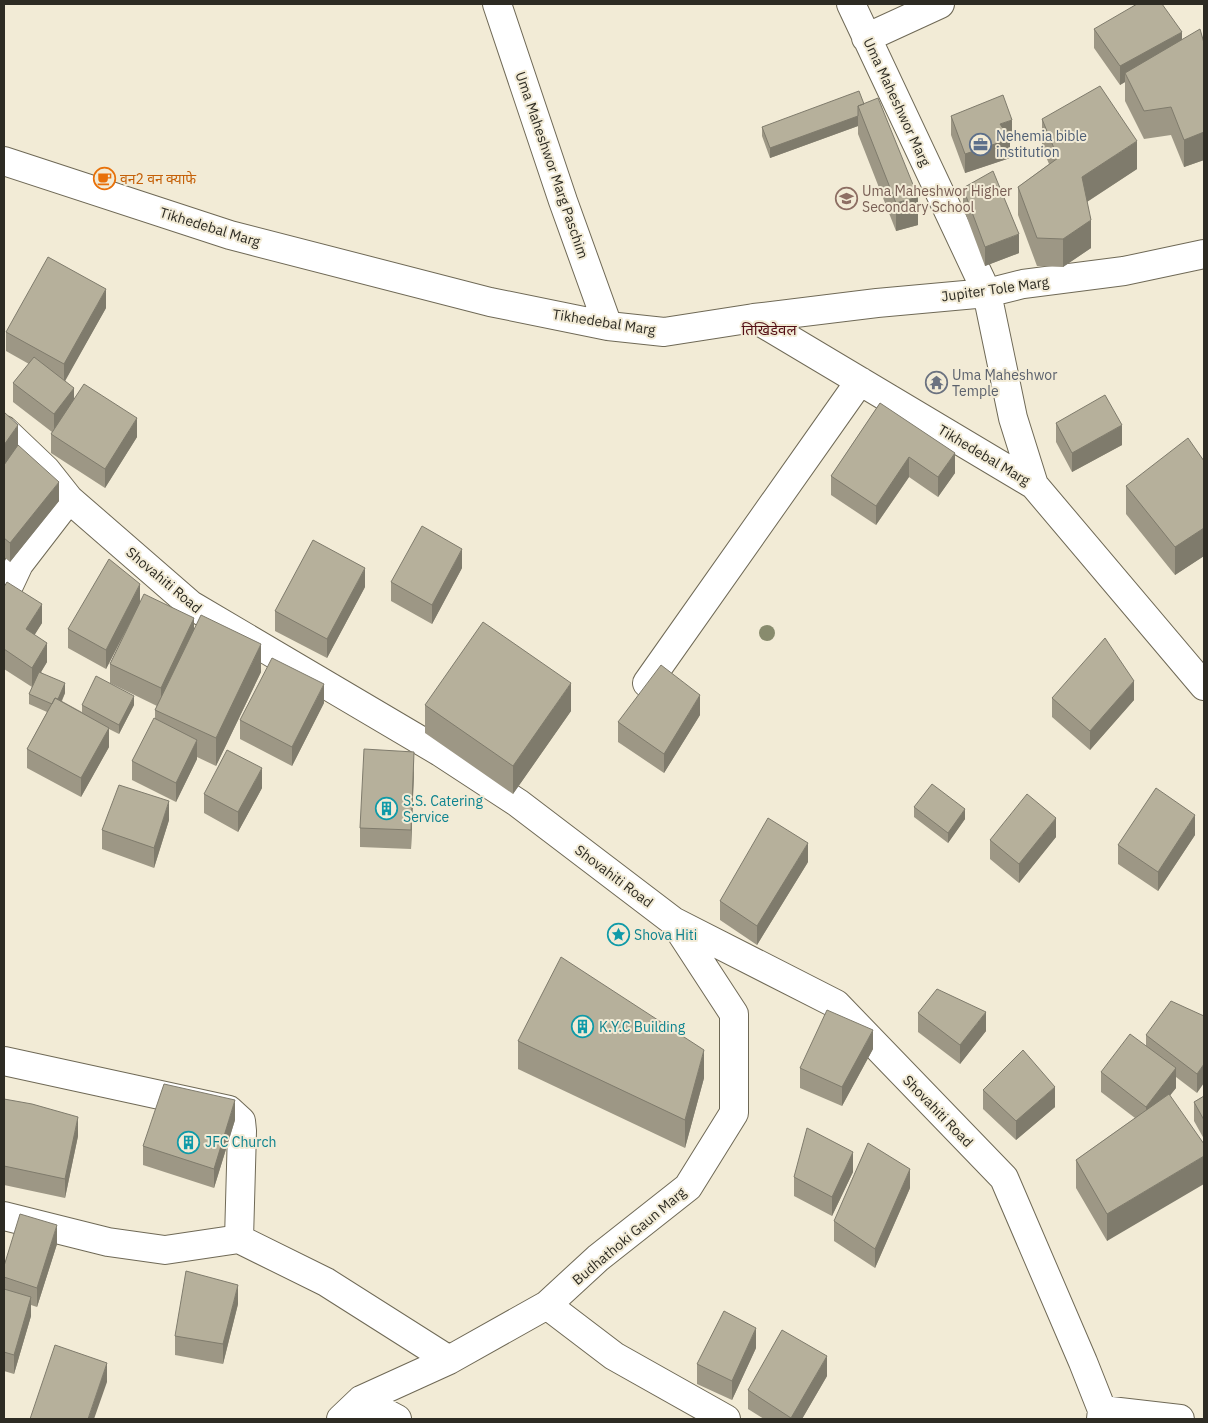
<svg xmlns="http://www.w3.org/2000/svg" width="1208" height="1423" font-family="'IBM Plex Sans','Noto Sans Devanagari',sans-serif">
<style>
.lines{fill:none;stroke-linecap:round;stroke-linejoin:round}
.street-casing{stroke:#6f6956;stroke-width:30}
.street{stroke:#fff;stroke-width:28}
.tree{fill:#888b6d}
.wall{fill:#9d9785}
.shaded-wall{fill:#7f7b6c}
.building{fill:#b6b09b;stroke:#7f7b6c}
.labels{text-anchor:middle;dominant-baseline:central;stroke-width:4;stroke-linejoin:round;paint-order:stroke}
.street-label{font-size:14px;fill:#2d2b23;stroke:#f2ebd6}
.service-label{font-size:14px;fill:#4e5e75;stroke:#f2ebd6;text-anchor:start}
.food-label{font-size:14px;fill:#c56008;stroke:#f2ebd6;text-anchor:start}
.education-label{font-size:14px;fill:#785e54;stroke:#f2ebd6;text-anchor:start}
.worship-label{font-size:14px;fill:#5b616d;stroke:#f2ebd6;text-anchor:start}
.culture-label{font-size:14px;fill:#0d838f;stroke:#f2ebd6;text-anchor:start}
.neighbourhood-label{font-size:15px;fill:#540f15;stroke:#f2ebd6}
</style>
<rect width="100%" height="100%" fill="#f2ebd6"/>
<g class="lines">
<defs>
<path id="street" d="M497,4L563,201L608,326
M851,4L987,293L1013,418L1034,485
M866,38L940,4
M4,161L230,235L490,302L608,326L664,332L754,318L1034,485L1204,686
M754,318L877,303L987,293L1023,284L1124,271L1204,254
M4,430L46,470L69,499L191,605L440,752L518,803L673,921L836,1004L1004,1178L1083,1362L1102,1410L1101,1419
M4,596L19,564L69,499
M647,683L860,381
M4,1061L229,1110L241,1121L242,1131L239,1239
M4,1216L108,1242L165,1250L239,1239L326,1282L449,1360
M547,1305L614,1356L726,1419
M361,1400L397,1419
M1102,1410L1180,1419
M341,1419L361,1400L449,1360L547,1305L598,1258L688,1187L734,1113V1014L674,922"/>
</defs>
<use href="#street" class="street-casing"/>
<use href="#street" class="street"/>
</g>
<circle class="tree" cx="767" cy="633" r="8"/>
<path class="wall" d="M1094,29L1204,43V160L1184,167L1171,135L1144,139L1125,101V82L1120,85L1094,48Z
M864,104L918,225L896,231L858,134V126L770,158L762,136V127Z
M951,116L1012,139L1010,140V158L965,173L951,135Z
M1042,119L1137,169L1087,202L1091,248L1063,267L1037,266L1018,215V187L1049,164L1042,147Z
M963,188L1019,253L985,266L963,207Z
M106,308L65,380L74,398L137,437L105,488L51,453V434L52,432L13,402V383L29,364L6,351V332Z
M880,403L955,473L938,497L909,477L876,525L831,495V476Z
M4,412L18,445L59,501L10,562L4,557Z
M1056,423L1122,445L1072,472L1056,442Z
M1204,461V556L1175,575L1126,514V486Z
M462,568L432,624L391,601V582Z
M4,587L42,623L34,635L47,662L41,672L65,693L62,701L82,712V705H134L119,734L109,729V747L81,797L27,768V749L47,712L29,704V694L32,687L4,669Z
M365,587L327,658L275,631V611Z
M140,602L194,628L261,672L216,766L197,757V759L176,802L132,780V761L155,719V710L157,706L110,683V664L125,632L106,669L68,648V629Z
M1052,698L1134,700L1090,750L1052,717Z
M324,703L292,766L240,739V720Z
M425,705L571,711L513,794L425,733Z
M700,715L664,773L618,742V722Z
M414,771L411,849L360,847V828Z
M262,788L238,832L204,813V794Z
M914,807L965,819L948,843L914,817Z
M169,820L154,868L102,849V830Z
M1195,835L1158,891L1118,864V845Z
M1056,837L1019,883L990,859V840Z
M808,862L757,945L720,920V901Z
M918,1013L986,1031L960,1064L918,1032Z
M1204,1016L1197,1093L1176,1077V1088L1170,1095L1107,1241L1076,1188V1160L1135,1118L1101,1092V1072L1146,1046V1035Z
M518,1041L704,1078L685,1148L518,1069Z
M873,1049L842,1106L800,1088V1068Z
M983,1090L1055,1107L1016,1140L983,1109Z
M1204,1096V1139L1194,1121V1102Z
M4,1099L78,1136L65,1198L4,1185Z
M235,1120L214,1188L143,1165V1146Z
M853,1172L832,1216L794,1196V1177Z
M910,1188L875,1268L834,1241V1221Z
M57,1244L37,1307L31,1305V1316L14,1374L4,1371V1266Z
M238,1304L223,1364L175,1355V1336Z
M756,1348L732,1400L697,1384V1364Z
M827,1376L802,1419H764L748,1409V1390Z"/>
<path class="shaded-wall" d="M1182,32V52L1125,73V82L1120,85V66Z
M858,116V126L770,158V148Z
M1012,120V139L1010,140V158L965,173V154L1000,124Z
M1204,132V160L1184,167V140Z
M1137,141V169L1082,205V177Z
M918,197V225L896,231V203Z
M1091,220V248L1063,267V239Z
M1019,234V253L985,266V247Z
M106,289V308L64,383V364Z
M74,388V407L54,433V414Z
M137,418V437L105,488V469Z
M18,425V453L4,473V445Z
M1122,425V445L1072,472V453Z
M955,453V473L938,497V477Z
M909,457V477L876,525V506Z
M59,482V501L10,562V543Z
M1204,528V556L1175,575V547Z
M462,549V568L432,624V605Z
M365,568V587L327,658V639Z
M140,584V603L106,669V650Z
M42,604V623L26,649V629Z
M194,618V637L161,708V688Z
M47,643V662L32,687V668Z
M261,644V672L216,766V738Z
M1134,681V700L1090,750V731Z
M65,683V693L55,715V705Z
M571,683V711L513,794V766Z
M324,684V703L292,766V747Z
M700,695V715L664,773V754Z
M134,696V705L119,734V725Z
M109,728V747L81,797V778Z
M197,740V759L176,802V783Z
M414,752V771L411,849V830Z
M262,768V788L238,832V812Z
M169,801V820L154,868V848Z
M965,809V819L948,843V833Z
M1195,815V835L1158,891V872Z
M1056,818V837L1019,883V864Z
M808,843V862L757,945V926Z
M986,1012V1031L960,1064V1045Z
M873,1030V1049L842,1106V1087Z
M704,1050V1078L685,1148V1120Z
M1204,1064V1083L1197,1093V1074Z
M1176,1068V1088L1146,1126V1107Z
M1055,1087V1107L1016,1140V1121Z
M235,1100V1120L214,1188V1169Z
M78,1117V1136L65,1198V1179Z
M853,1152V1172L832,1216V1197Z
M1204,1156V1184L1107,1241V1214Z
M910,1169V1188L875,1268V1249Z
M57,1225V1244L37,1307V1288Z
M238,1285V1304L223,1364V1344Z
M31,1297V1316L14,1374V1355Z
M756,1328V1348L732,1400V1381Z
M827,1356V1376L802,1419H791V1418Z
M107,1363V1382L94,1419H88Z"/>
<path class="building" d="M1137,4H1162L1182,32L1120,66L1094,29Z
M1200,29L1204,43V132L1184,140L1171,107L1144,111L1125,73Z
M1100,86L1137,141L1082,177L1091,220L1063,239L1037,238L1018,187L1058,158L1042,119Z
M859,91L864,104L858,106V116L770,148L762,127Z
M1003,95L1012,120L1000,124L1010,139L965,154L951,116Z
M878,98L918,197L896,203L858,106Z
M993,171L1019,234L985,247L963,188Z
M48,257L106,289L64,364L6,332Z
M34,357L74,388L54,414L13,383Z
M84,384L137,418L105,469L51,434Z
M1105,395L1122,425L1072,453L1056,423Z
M880,403L955,453L938,477L909,457L876,506L831,476Z
M4,412L18,425L4,445Z
M1188,438L1204,461V528L1175,547L1126,486Z
M18,445L59,482L10,543L4,538V465Z
M422,526L462,549L432,605L391,582Z
M313,540L365,568L327,639L275,611Z
M109,559L140,584L106,650L68,629Z
M7,582L42,604L26,629L47,643L32,668L4,649V587Z
M144,594L194,618L161,688L110,664Z
M201,615L261,644L216,738L155,710Z
M483,622L571,683L513,766L425,705Z
M1105,638L1134,681L1090,731L1052,698Z
M272,658L324,684L292,747L240,720Z
M661,665L700,695L664,754L618,722Z
M39,672L65,683L58,699L55,698L52,704L29,694Z
M96,676L134,696L119,725L82,705Z
M55,698L109,728L81,778L27,749Z
M154,718L197,740L176,783L132,761Z
M364,749L414,752L411,830L360,828Z
M227,750L262,768L238,812L204,794Z
M932,784L965,809L948,833L914,807Z
M119,785L169,801L154,848L102,830Z
M1156,788L1195,815L1158,872L1118,845Z
M1027,794L1056,818L1019,864L990,840Z
M768,818L808,843L757,926L720,901Z
M561,957L704,1050L685,1120L518,1041Z
M937,989L986,1012L960,1045L918,1013Z
M1171,1001L1204,1016V1064L1197,1074L1146,1035Z
M827,1010L873,1030L842,1087L800,1068Z
M1130,1034L1176,1068L1146,1107L1101,1072Z
M1023,1050L1055,1087L1016,1121L983,1090Z
M164,1084L235,1100L214,1169L143,1146Z
M1169,1094L1204,1144V1156L1107,1214L1076,1160Z
M1204,1096V1120L1194,1102Z
M4,1099L32,1104L78,1117L65,1179L4,1166Z
M807,1128L853,1152L832,1197L794,1177Z
M868,1143L910,1169L875,1249L834,1221Z
M20,1214L57,1225L37,1288L4,1277V1266Z
M186,1271L238,1285L223,1344L175,1336Z
M4,1289L31,1297L14,1355L4,1352Z
M724,1311L756,1328L732,1381L697,1364Z
M782,1330L827,1356L791,1418L748,1390Z
M55,1345L107,1363L88,1419H30Z"/>
<defs>
<symbol id="office-ring" viewBox="-11 -11 22 22"><circle r="9.5" fill="#f2ebd6" stroke="#5c6f8a" stroke-width="1.5"/><path d="M-6-3h4V-5.5h4V-3h4V5H-6ZM-1-4.5V-3h2v-1.5ZM-6 0V1H6V0Z" fill="#5c6f8a"/></symbol>
<symbol id="cafe-ring" viewBox="-11 -11 22 22"><circle r="9.5" fill="#f2ebd6" stroke="#e8710a" stroke-width="1.5"/><path d="M-5.5-4.5H6V0H3Q3 3.5 0 3.5H-2.5Q-5.5 3.5-5.5 0ZM3-3.2v2h1.7v-2ZM-6 4.5H4V6H-6Z" fill="#e8710a"/></symbol>
<symbol id="school-ring" viewBox="-11 -11 22 22"><circle r="9.5" fill="#f2ebd6" stroke="#8d6e63" stroke-width="1.5"/><path d="M0-5L7-2L0 1L-7-2ZM-4 1L0 2.5L4 1V4Q0 6-4 4Z" fill="#8d6e63"/></symbol>
<symbol id="temple-ring" viewBox="-11 -11 22 22"><circle r="9.5" fill="#f2ebd6" stroke="#6b7280" stroke-width="1.5"/><path d="M0-6L5-2H3V0L6.5 2.5H4V6H1.5V3h-3V6H-4V2.5H-6.5L-3 0V-2H-5Z" fill="#6b7280"/></symbol>
<symbol id="building-ring" viewBox="-11 -11 22 22"><circle r="9.5" fill="#f2ebd6" stroke="#0f9aa8" stroke-width="1.5"/><path d="M-4-6H4V6H1V3H-1V6H-4ZM-2.5-4.3h1.7v1.8h-1.7ZM.8-4.3h1.7v1.8H.8ZM-2.5-1h1.7V.8h-1.7ZM.8-1h1.7V.8H.8Z" fill="#0f9aa8"/></symbol>
<symbol id="sight-ring" viewBox="-11 -11 22 22"><circle r="9.5" fill="#f2ebd6" stroke="#0f9aa8" stroke-width="1.5"/><path d="M0-6L1.8-2.2L6-1.7L2.9 1.2L3.7 5.4L0 3.3L-3.7 5.4L-2.9 1.2L-6-1.7L-1.8-2.2Z" fill="#0f9aa8"/></symbol>
</defs>
<g fill-rule="evenodd">
<use href="#office-ring" x="968" y="132" width="25" height="25"/>
<use href="#cafe-ring" x="92" y="166" width="25" height="25"/>
<use href="#school-ring" x="834" y="186" width="25" height="25"/>
<use href="#temple-ring" x="924" y="370" width="25" height="25"/>
<use href="#building-ring" x="374" y="796" width="25" height="25"/>
<use href="#sight-ring" x="606" y="922" width="25" height="25"/>
<use href="#building-ring" x="570" y="1014" width="25" height="25"/>
<use href="#building-ring" x="176" y="1130" width="25" height="25"/>
</g>
<g class="labels">
<g class="street-label">
<text transform="translate(897 102) rotate(65)">Uma Maheshwor Marg</text>
<text transform="translate(552 165) rotate(71)">Uma Maheshwor Marg Paschim</text>
<text transform="translate(210 227) rotate(17)">Tikhedebal Marg</text>
<text transform="translate(995 289) rotate(-8)">Jupiter Tole Marg</text>
<text transform="translate(604 322) rotate(9)">Tikhedebal Marg</text>
<text transform="translate(984 455) rotate(31)">Tikhedebal Marg</text>
<text transform="translate(164 580) rotate(40)">Shovahiti Road</text>
<text transform="translate(614 876) rotate(37)">Shovahiti Road</text>
<text transform="translate(938 1111) rotate(46)">Shovahiti Road</text>
<text transform="translate(629 1236) rotate(-40)">Budhathoki Gaun Marg</text>
</g>
<g class="service-label">
<text x="996" y="136">Nehemia bible<tspan x="996" dy="16">institution</tspan></text>
</g>
<g class="food-label">
<text x="120" y="179">वन2 वन क्याफे</text>
</g>
<g class="education-label">
<text x="862" y="191">Uma Maheshwor Higher<tspan x="862" dy="16">Secondary School</tspan></text>
</g>
<g class="worship-label">
<text x="952" y="375">Uma Maheshwor<tspan x="952" dy="16">Temple</tspan></text>
</g>
<g class="culture-label">
<text x="403" y="801">S.S. Catering<tspan x="403" dy="16">Service</tspan></text>
<text x="634" y="935">Shova Hiti</text>
<text x="599" y="1027">K.Y.C Building</text>
<text x="205" y="1142">JFC Church</text>
</g>
<g class="neighbourhood-label">
<text x="769" y="329">तिखिडेवल</text>
</g>
</g>
<rect width="1208" height="1423" fill="none" stroke="#2d2b23" stroke-width="10"/>
</svg>
